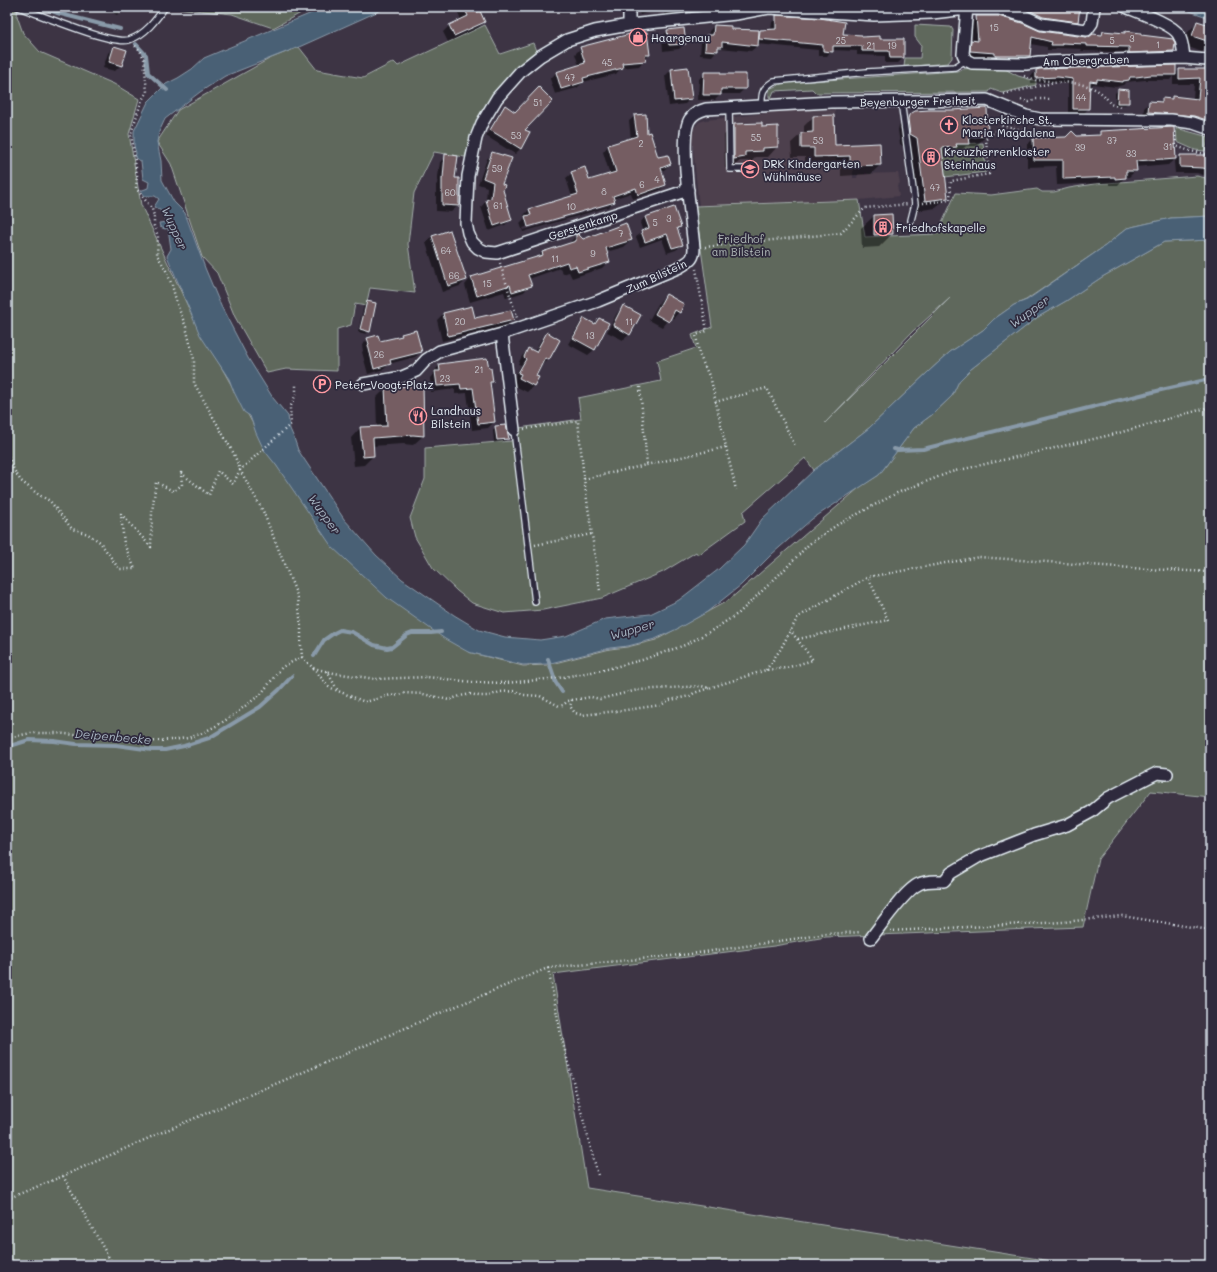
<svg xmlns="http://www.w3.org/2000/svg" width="1217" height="1272" font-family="Mali,sans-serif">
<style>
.built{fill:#4e404d}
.green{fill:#5e675b;stroke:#a3acaa;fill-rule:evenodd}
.water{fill:#4a6075;stroke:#899aa9}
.shadow{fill:#0007;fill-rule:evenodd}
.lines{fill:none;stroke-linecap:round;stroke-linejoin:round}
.stream{stroke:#899aa9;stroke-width:4}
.building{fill:#745d62;stroke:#e8f1f8}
.service-casing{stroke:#e8f1f8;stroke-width:8}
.minor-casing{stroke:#e8f1f8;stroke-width:14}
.path{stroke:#e8f1f8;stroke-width:2.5;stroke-dasharray:1 3;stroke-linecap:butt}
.service{stroke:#2f2a3d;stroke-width:5.5}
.minor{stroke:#2f2a3d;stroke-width:11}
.labels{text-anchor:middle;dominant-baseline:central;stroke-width:3.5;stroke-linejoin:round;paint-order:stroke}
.number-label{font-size:9px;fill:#cbccd2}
.poi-label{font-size:11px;fill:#e8f1f8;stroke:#2f2a3d;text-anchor:start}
.street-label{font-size:11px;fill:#e8f1f8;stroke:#2f2a3d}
.park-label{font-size:11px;fill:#b1bab9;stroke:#2f2a3d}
.water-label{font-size:12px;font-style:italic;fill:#a9b7c4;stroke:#2f2a3d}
</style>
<rect width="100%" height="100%" fill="#3d3444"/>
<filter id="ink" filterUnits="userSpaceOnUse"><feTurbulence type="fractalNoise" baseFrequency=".025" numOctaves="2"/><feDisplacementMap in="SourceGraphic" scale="8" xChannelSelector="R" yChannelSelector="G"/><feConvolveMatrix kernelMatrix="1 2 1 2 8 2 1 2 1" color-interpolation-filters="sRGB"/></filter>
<g filter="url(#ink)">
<path class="built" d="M796,110H835L836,160H850V166H853V178H857L858,174L898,173L900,183L897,186L899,196L859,200L699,206L692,137L694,128L699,122L706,120Z"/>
<path class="green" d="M7,7H18L17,16L23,33L40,52L114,84L139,99L129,134L141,205L190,311L276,465L468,652L523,666L547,665L610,649L627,647L656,640L729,600L860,487L879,475L914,428L933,414L952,396L959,381L971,369L1038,317L1066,301L1102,277L1164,242L1210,240V797L1151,791L1098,859L1083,927L826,937L774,946L553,974L587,1188L1077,1265H7Z
M165,7H312L273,28L232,14Z
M485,25L500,54L533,43L536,51L511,75L474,130L465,157L434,152L414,193L408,244L415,293L370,288L366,306L355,304L351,325L337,329V371L286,369L267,373L235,317L217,273L202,257L171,164L157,142L178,110L269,59L299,47L317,70L363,78L394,62L398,66Z
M915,25L951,27L953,30L952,58L948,63L904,67L905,58H920L921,45L915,37Z
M986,67H1001L1018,76L1036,81V85L1002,93L991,89L989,92L816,93L812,89L774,91L771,98L769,97V89L783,83L958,71L962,69Z
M1176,128L1209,137L1205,151L1195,150L1177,142Z
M983,143L986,172L945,177L941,145L956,147V144Z
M1197,176L1210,179V216L1171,218L1127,228L1105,246L1026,300L1014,305L994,319L983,330L950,352L928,372L869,428L814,470L805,458L743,512L745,521L698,555L696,552L663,572L602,598L543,610L504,613L472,603L457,591L433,568L415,537L410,518L425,479V448L511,441L519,428L581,419L578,398L661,381L657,361L696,348L692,335L712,327L695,206L859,200L865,237L937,234L956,193L991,195L1037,189L1042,192H1054L1069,188L1094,184ZM950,298L825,423L913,331Z"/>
<path class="water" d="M326,7H388L299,47L225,76L200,92L165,119L159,132L157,142L161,161L162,180L174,202L185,213L205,268L221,306L248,358L273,398L288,416L290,429L294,438L298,450L344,519L376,555L402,579L454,615L479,630L505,637L540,640L566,636L605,619L650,614L679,600L719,569L744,545L762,519L814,470L869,428L928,372L950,352L983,330L994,319L1014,305L1027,300L1105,246L1127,228L1171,218L1210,216V240L1164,242L1102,277L1066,301L1038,317L971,369L959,381L952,396L933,414L914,428L879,475L812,519L772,554L741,585L707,612L677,629L655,639L628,646L610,648L547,664L523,665L468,652L445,639L387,598L332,547L276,465L264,450L256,433L250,416L244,412L234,392L229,379L200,335L167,256L171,249L168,228L165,229L160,227L159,223L167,222L160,210L154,207L159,199L155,196H144L140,191L148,188L149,182L143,179L141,161L135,158L136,153L134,146V131L148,102L166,84L178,78L192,69L204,58Z
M1178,7H1210V18Z"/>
<path class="shadow" d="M107,7H124L117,15L106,9Z
M456,7H473L476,14L484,22L478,28L448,42L443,32L449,26L461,21L456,8Z
M637,7H664L640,15Z
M665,7H710L702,15L664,14Z
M774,7H896L892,11Z
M991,7H1079L1077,21L1071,27Z
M777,17L844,21L842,35L879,40L903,58L898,63H885V56L857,55V51L832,50L827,56H818V50L757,44V46L751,51L719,48L712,56L700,55L701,42L706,36H708L709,31L714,26L730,30L771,31L772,22Z
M977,17L1040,32L1086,38L1099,36L1103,32L1124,34L1125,32L1140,36L1173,51L1167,56L1124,58V52L1081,51L1082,49L1057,48L1055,50H1047V47L1031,44L1029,56L1023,62L965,56L966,47L972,41L971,23Z
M1198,22L1210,27V44L1202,52L1183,45L1188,32Z
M668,31L685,43L679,49L663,51L662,37Z
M114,47L121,65L115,71L103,68L108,53Z
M581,48L649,55L639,66L621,68L616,74L583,82L577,88L555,94L550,79L556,73L579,66L575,54Z
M688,68L691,98L685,104L669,106L665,76L671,70Z
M1179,70H1210V129L1143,117L1144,108L1150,102L1158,103L1162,99L1171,100L1173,97L1193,99L1194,84H1173V76L1170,80H1145L1126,82L1123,85L1116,87L1093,84L1091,87L1089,86L1088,109L1083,114H1068V84L1052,82L1031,83V76L1036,71L1175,74Z
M705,73L720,75L745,88L739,94H721L715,100H698L699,79Z
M1118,90L1128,103L1125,105H1115V93Z
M505,107L524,130L521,148L515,154L486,136L500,112Z
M910,115L987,135L976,146H966L958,154H947L945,157H942L947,197L936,208L915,211L907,149L900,144L898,130L899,126Z
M635,116L646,134L658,159L670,164L664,170L661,171L665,185L660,190L633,199L631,193L613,199L614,202L608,207L523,232L520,223L525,218L524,215L529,210L572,197L566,178L572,173L589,181L610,175L603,152L608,146L631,139L629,121ZM609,203V205L524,230L523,228Z
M813,117L834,146L880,165L871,174L841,176V165L805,166V157H792L791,143L801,134H804V126Z
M761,124V128L777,147L768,157H756L752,161H740L734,166L725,168L724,135L734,125Z
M1101,132L1175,159L1168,165L1157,166V165L1135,167L1136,170L1129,177H1125L1118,185H1109V183L1057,185L1056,166L1027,167V145L1033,139L1096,136Z
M1210,141V177L1197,173H1175L1174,162L1180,156H1206Z
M493,153L502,190L511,219L505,225L489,231L481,207L486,201L487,187L478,184L487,159Z
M446,156L458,206L451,212L436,211V185L437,184L440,162Z
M874,216L892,234L879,247L862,248L861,228Z
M645,217L680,227L677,230L682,245L676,250L667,253L662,239L640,247L636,237L643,232L640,223Z
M577,235L583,240H631L624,247L606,252L609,261L602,268L572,278L569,272L563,274L560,268L529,279L530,285L524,292L506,298L504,292L470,302L465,285L471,278L537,258L542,253L570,244V242Z
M432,236L466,280L460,286L442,292L426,243Z
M666,295L683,305L679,312L673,319L670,317L662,327L649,320L660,301Z
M367,303L369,331L366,334L358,332L364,305Z
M624,306L630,334L623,340L607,332L617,313Z
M443,314L474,320H513L506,326L442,341L437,320Z
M599,319L607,323L594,350L588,355L568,344L579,325L585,320L593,324Z
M547,333L548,359L542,365L540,364L534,376L538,378L533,386L527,392L513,385L515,381L513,379L521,365L518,364L522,356L528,350L534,352L541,340Z
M402,335L421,352L415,357L389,364L384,369L368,374L362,352L363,351L362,345L368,339L379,343L399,337Z
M440,365L492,381L489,384L494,422L488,428L472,430L467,393L455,394V389L431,392L430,378L434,373V371Z
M385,389L423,436L413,445L403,444L372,446L373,456L364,465L354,466L351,438L360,428L377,427L376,398Z
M496,427L508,438L505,441L494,443L493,430Z"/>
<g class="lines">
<path class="stream" d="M41,7L57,13L120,29
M136,44L146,55L148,73L167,90
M894,449L898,450L923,449L1161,390L1210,379
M314,656L324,640L334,633L340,630L352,632L374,645L387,648L392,647L407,635L412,633H431L441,632
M548,659L556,683L562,692
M7,747L29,740L54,741L76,744L116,745L152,750H165L184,746L209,738L260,707L279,690L292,676"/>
</g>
<path class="building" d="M464,7H475L477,12L480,11L485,22L454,36L449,25L468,16Z
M1025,7H1080L1078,22L1043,17L1029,10Z
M776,15L820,18L845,22L843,34L862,35V37L880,36V39H904V58H890L889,51H862V46H833V52L823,51V45L759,39L760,30L776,29Z
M976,16H998L1022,23L1040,31L1086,37H1089L1093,34L1102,35L1103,31L1125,33V31L1141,33V35L1173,39L1175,43L1174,51L1129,53V47L1087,46V44L1062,43V45H1051L1052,42L1032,37L1030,56H995V53L970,51L971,40L978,41Z
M1197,21L1210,25V42L1192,36Z
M714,25L731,26V29L759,30L758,46L722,42V47H718V51L705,50L706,35H713Z
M684,28L686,44L669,45L667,30Z
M647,32L650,55H645L646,61L622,63L623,68L583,78L584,82L561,89L556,72L585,63L580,47L634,33Z
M114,46L127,50L122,66L109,62Z
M1176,65V75H1151L1136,77H1130L1129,80L1123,81V82L1097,79V82L1090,81L1089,109H1073V79L1058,77L1036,78V70L1040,69Z
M688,67L692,99L674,101L671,69Z
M1179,69H1210V121L1194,116L1148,112L1149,101L1162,102V98L1172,99V96L1198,99L1200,78L1179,79Z
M704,72H721V74H746V89H721V95H703Z
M539,87L553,101L525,130L530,132L521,149L490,130L505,105L515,112Z
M1118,89L1129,90V103H1117Z
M987,108L988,136L969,137L970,144H956L957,147L942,148L948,198L925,201L917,138L910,134L908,119L909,115L915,111L929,110H951Z
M646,114L647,133L650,132L658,157L668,155L671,164L661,168L666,185L638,195L636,188L613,196L615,202L528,227L525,216L531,215L529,209L578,194L571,172L585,167L589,180L616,172L608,145L637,136L634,115Z
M834,115L835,145L880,143L881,165L850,166V156L814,157V148H801V133L813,132V116Z
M762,123V127L778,126V147L763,148V151L745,152V157L734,159V124Z
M1174,127L1176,159L1163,160V159L1136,161L1137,171H1126V178L1115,179V177L1063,179V160H1034L1033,138L1066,137L1072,131L1077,136L1100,135V131Z
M492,152L512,158L502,184L505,185L503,190L512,220L494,226L486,200L491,198L493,182L483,178Z
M445,154L458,156L455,178H459V206L442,205V178H443Z
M1180,155H1210V170L1203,168L1180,167Z
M674,207L681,227L677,228L683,245L672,248L667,234L645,242L641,231L649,228L645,217Z
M892,214L893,234L874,235V215Z
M626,223L632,240L606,248L610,262L578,272L576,266L569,268L567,262L528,275L532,286L512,292L510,285L477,296L471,277L543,255L542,252L576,241V234H578L583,239Z
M450,230L467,280L448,286L432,236Z
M666,294L684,304L680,313L675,310L669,322L655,314Z
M367,301L376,303L370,332L360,329Z
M623,305L641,315L630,335L613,325Z
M472,306L475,318L511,310L514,320L448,336L443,313Z
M584,318L595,324L599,318L609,323L595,350L573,338Z
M416,330L422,352L390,360L391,364L374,369L368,345L369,344L367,338L378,335L380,341L402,336L401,334Z
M547,332L560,340L549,360L545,358L536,376L539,377L534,386L519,378L521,374L518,373L526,359L524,357L528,348L536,352Z
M487,358L489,368H491L493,382H490L495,422L478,424L473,388L461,389L460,384L437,386L435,371H440L439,364Z
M423,385L424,436L413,435L373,438L374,456L363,457L360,427L387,426L385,388Z
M506,425L509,439L497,440L495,426Z"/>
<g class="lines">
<defs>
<path id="service" d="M18,7C39,14 111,45 129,40C145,35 156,20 165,7
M901,101L915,204L911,220
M762,106C761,92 763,88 774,81L867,72L955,67L966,60
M729,108L730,169H744
M514,430L535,602"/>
<path id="minor" d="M629,7V25
M967,7L963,54L966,60L972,63L1026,64L1039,62L1184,58L1207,60
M1126,7C1138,12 1172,24 1178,34C1183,41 1183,50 1184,58
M688,190L497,253L486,252L478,248L472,242L468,233L466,223L468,176L476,138L482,123L497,98L521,71L540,56L567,40L595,31L629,25L736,14L769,8L874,15L932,13L967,9H999L1024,16L1041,24L1087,30L1092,23L1094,7
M502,334L514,430
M363,384L402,377L416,371L426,360L440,351L502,334L598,301L680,267C689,261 694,260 694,248C692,223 678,136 690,119C694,113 699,111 706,109L831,102L987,100L1026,116L1040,119L1171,120L1193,123L1210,129
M871,938C881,925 906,889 919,884C926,880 936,881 944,881L951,873L978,857L1034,835L1067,825L1091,812L1108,798L1147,778L1157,773L1167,774"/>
</defs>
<use href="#service" class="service-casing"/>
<use href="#minor" class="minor-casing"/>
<path class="path" d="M525,7L537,10
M135,46L140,50L144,59L147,92L142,100L131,133L137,175L136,188L152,209L154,216V226L158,236L157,255L165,268L172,285L177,304L186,327L194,359V383L234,454L240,470L263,511L298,598L301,627V645L302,657L313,668L334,673L376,679L427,677L473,682L506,683L558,678L603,670L642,660L685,645L711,631L739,613L785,569L809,544L837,525L897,493L951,472L1115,434L1210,407
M1024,76L1036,80L1050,81L1052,82
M1004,94L1052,83C1071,81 1101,84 1110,104L1121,107
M1021,100L1029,102L1036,99H1052
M1002,125L1026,131
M1175,132L1176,146L1190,151L1206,154
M923,203L950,200L951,181L989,174L986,139L1002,125L1005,118
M705,247L841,233L865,208L908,204
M500,263L517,318
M640,387L647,465
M715,402L767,388L795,446
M524,429L578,421L584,479L600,591
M726,447L736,490
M7,453L14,470L21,481L39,495L50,501L72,529L88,534L100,542L119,569H135L124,544L121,514L151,547L152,512L156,482L173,491L182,485L181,473L209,495L218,471L233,484L240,470L291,424L290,408L296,394V384
M584,479L726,447L711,380L699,354L696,335L707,331L696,269
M535,545L592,534
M798,639L888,620L868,577
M313,668L329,687L338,691
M766,670L780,650L798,617L868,577L979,557L1146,569L1210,572
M327,671L338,691L365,702L391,695L394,696L405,693L423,694L449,700L460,696L471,694L479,696H488L500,692L515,691L524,695L540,696L559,706L563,705L568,701L572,700L591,697L600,699L638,690L701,686L709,688L766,670L786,668L813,660L790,630
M572,700L570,706L575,713L582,715L626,710L661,705L670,700L690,696L694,693L709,688
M7,738L31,733H56L143,742L171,740L188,738L200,734L218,725L232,716L261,694L282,667L302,657
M890,931L1063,922L1122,916L1210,930
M548,968L561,1036L598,1175
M63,1176L113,1265
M7,1199L63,1176L167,1130L320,1065L447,1010L548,968L691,954L827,934L861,932"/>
<use href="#service" class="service"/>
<use href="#minor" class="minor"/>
</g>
</g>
<defs>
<symbol id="shop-ring" viewBox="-11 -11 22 22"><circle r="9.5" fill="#2f2a3d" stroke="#ff9aa2" stroke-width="1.5"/><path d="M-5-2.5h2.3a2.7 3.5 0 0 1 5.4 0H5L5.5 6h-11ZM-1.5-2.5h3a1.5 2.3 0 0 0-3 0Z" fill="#ff9aa2"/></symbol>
<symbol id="church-ring" viewBox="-11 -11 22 22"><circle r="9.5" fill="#2f2a3d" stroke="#ff9aa2" stroke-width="1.5"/><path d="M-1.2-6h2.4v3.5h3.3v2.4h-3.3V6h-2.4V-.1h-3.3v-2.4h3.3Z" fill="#ff9aa2"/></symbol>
<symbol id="building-ring" viewBox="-11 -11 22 22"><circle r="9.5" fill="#2f2a3d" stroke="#ff9aa2" stroke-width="1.5"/><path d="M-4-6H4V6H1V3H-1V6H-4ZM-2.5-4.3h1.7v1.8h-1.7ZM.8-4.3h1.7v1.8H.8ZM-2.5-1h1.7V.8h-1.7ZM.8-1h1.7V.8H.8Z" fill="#ff9aa2"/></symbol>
<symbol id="school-ring" viewBox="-11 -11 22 22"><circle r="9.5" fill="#2f2a3d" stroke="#ff9aa2" stroke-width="1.5"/><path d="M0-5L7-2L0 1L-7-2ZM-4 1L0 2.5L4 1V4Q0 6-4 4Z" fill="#ff9aa2"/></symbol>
<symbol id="parking-ring" viewBox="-11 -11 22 22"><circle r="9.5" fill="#2f2a3d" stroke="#ff9aa2" stroke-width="1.5"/><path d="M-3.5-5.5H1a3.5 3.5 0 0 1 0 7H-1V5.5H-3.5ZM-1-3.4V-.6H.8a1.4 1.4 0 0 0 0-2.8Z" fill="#ff9aa2"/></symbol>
<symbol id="restaurant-ring" viewBox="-11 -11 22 22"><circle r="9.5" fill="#2f2a3d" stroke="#ff9aa2" stroke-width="1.5"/><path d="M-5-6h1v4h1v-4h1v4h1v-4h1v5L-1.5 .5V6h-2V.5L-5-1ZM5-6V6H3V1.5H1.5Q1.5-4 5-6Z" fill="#ff9aa2"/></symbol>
</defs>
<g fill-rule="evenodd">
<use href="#shop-ring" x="628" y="27" width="20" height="20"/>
<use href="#church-ring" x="939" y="115" width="20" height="20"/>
<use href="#building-ring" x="921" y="147" width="20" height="20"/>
<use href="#school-ring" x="740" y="159" width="20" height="20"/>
<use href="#building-ring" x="873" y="217" width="20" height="20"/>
<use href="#parking-ring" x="312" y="374" width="20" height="20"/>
<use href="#restaurant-ring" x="408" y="406" width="20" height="20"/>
</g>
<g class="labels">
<g class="number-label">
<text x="994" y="27">15</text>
<text x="1132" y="38">3</text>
<text x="841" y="40">25</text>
<text x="1112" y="40">5</text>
<text x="1158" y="44">1</text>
<text x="871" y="45">21</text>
<text x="892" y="45">19</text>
<text x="607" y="62">45</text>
<text x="570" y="77">47</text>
<text x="1081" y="97">44</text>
<text x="538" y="102">51</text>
<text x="516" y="135">53</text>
<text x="756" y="137">55</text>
<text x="818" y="140">53</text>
<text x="1112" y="140">37</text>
<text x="641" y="143">2</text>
<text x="1168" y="146">31</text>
<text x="1080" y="147">39</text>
<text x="1131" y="153">33</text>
<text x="497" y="168">59</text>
<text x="657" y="179">4</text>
<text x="642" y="184">6</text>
<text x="935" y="187">47</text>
<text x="604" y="191">8</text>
<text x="450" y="192">60</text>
<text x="498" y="205">61</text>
<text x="571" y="206">10</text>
<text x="669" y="218">3</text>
<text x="655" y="222">5</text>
<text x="621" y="233">7</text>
<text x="446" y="250">64</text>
<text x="593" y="253">9</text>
<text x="555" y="258">11</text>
<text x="454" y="275">66</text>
<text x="487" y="283">15</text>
<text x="460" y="321">20</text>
<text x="629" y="321">11</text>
<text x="590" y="335">13</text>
<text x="379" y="354">26</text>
<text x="479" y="369">21</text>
<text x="445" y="378">23</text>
</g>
<g class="poi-label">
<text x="651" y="37">Haargenau</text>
<text x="962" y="119">Klosterkirche St.<tspan x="962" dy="13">Maria Magdalena</tspan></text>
<text x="944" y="151">Kreuzherrenkloster<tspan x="944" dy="13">Steinhaus</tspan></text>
<text x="763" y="163">DRK Kindergarten<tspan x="763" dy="13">Wühlmäuse</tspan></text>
<text x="896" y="227">Friedhofskapelle</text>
<text x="335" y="384">Peter-Voogt-Platz</text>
<text x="431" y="410">Landhaus<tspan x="431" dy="13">Bilstein</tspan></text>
</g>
<g class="street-label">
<text transform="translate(1086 60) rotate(-2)">Am Obergraben</text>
<text transform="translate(918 101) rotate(-1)">Beyenburger Freiheit</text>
<text transform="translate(583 225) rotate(-18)">Gerstenkamp</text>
<text transform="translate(656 276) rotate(-25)">Zum Bilstein</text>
</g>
<g class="park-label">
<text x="741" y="238">Friedhof<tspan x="741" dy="13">am Bilstein</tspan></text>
</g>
<g class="water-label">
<text transform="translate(175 228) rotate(66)">Wupper</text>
<text transform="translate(1029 311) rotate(-36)">Wupper</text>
<text transform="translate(325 514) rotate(54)">Wupper</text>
<text transform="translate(632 629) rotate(-16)">Wupper</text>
<text transform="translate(113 736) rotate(5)">Deipenbecke</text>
</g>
</g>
<rect width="1217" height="1272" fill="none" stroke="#2f2a3d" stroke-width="24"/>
<rect x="12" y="12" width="1193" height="1248" fill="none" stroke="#e8f1f8" stroke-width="1.5" filter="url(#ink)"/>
</svg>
